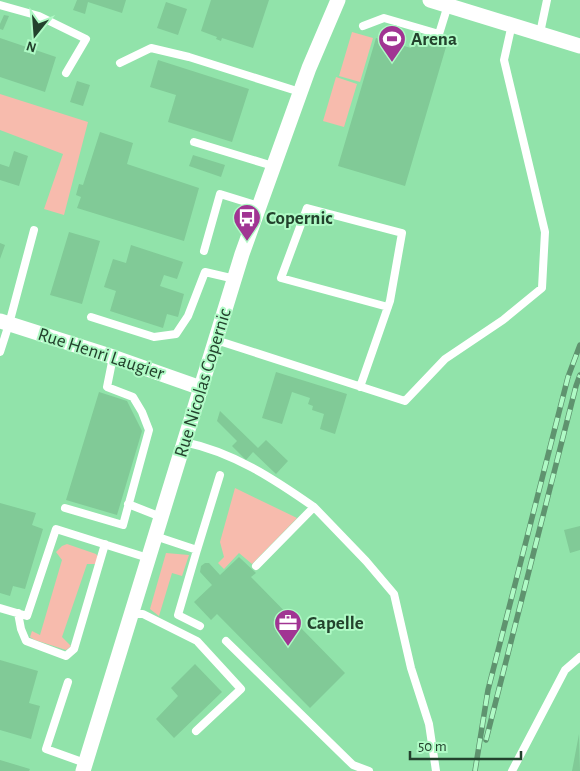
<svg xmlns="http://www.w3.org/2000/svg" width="580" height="771" font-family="'Alegreya Sans',sans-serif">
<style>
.built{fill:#91e3aa}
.green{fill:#f7bbad}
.building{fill:#81ca97}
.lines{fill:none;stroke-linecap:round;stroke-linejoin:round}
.service{stroke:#fff;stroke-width:8}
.minor{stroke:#fff;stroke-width:15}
.rail-casing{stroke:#5f936f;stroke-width:5.5}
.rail{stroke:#affac5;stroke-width:4;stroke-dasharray:11;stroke-linecap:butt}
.labels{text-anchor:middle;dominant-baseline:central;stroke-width:4;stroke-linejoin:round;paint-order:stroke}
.poi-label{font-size:19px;font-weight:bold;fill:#23422d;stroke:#affac5;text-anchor:start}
.street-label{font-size:19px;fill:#23422d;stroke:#affac5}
</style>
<rect width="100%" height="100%" fill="#a2edb8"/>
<path class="built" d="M0,0H580V771H0Z"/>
<path class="green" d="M352,32L373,38L360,82L339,76Z
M336,77L357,84L344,127L323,121Z
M0,94L88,122L64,215L44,209L63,154L0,130Z
M235,488L297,518L252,564L239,553L224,569L218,563L224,557L220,542Z
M67,544L96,554L98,557L96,564H87L62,637L71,646L66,650L35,640L30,637L32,631L40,635L62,560L56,552L62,546Z
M166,553L189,555L182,576L172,573L159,616L150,609Z"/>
<path class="building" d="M77,0H126L122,13L88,2L85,14L73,10Z
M211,0H269L253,48L222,38L221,41L216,39L217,37L201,31Z
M166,2L187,9L178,35L157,28Z
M4,15L9,16L3,30L0,29V24Z
M414,37L446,47L405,186L338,166L376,38L411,48Z
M0,38L56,57L45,92L0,77Z
M158,60L249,89L232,142L168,122L176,95L150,87Z
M77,81L90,85L83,106L70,102Z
M100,132L133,143L127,164L199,188L184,241L77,208L81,197L76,195L79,184L83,185Z
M14,151L28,156L19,186L0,180V164L9,167Z
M193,155L225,165L221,177L189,166Z
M69,232L100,241L82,304L50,295Z
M0,243L5,245L0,259Z
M131,245L183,262L177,279L164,275L160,286L184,294L178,317L167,314L163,328L110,311L116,291L104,287L113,259L126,263Z
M276,372L347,394L335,434L320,429L324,414L312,410L313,406L308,404L310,398L292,392L282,424L262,418Z
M99,392L127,401L142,431L117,515L66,500Z
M220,411L258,448L266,440L288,461L276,474L253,452L246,460L232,446L237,441L217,421Z
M0,503L36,513L32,525L43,529L25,589L13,586L10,596L0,593Z
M580,526V550L570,553L564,530Z
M239,557L256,573L251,577L345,673L310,708L217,614L211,620L194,602L212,585L200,572L201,566L205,563H209L220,575Z
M0,660L38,671L29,703L40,706L31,739L0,730Z
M195,664L222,692L174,738L156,719L178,696L171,688Z
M579,734L580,771H572Z
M0,760L30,769L29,771H0Z"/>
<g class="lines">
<path class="service" d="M0,5L39,16L86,39L66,73
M363,26L384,18L439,34L448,5
M540,33L547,0
M120,63L151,48L189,57L300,92
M194,142L273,166
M204,251L220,194L259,206
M91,317L154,337L176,334L188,316L205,272L235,279
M216,340L405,401L445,359L503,320L542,288L545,232L504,60L512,24
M0,352L9,324L34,230
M360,387L390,301L402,233L307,208L281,278L388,307
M184,442C233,452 274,479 314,507L256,566
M128,504L161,517
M314,507L366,561L394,594L411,668L429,724L436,771
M65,508L123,525L149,430L142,412L133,397L107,387L113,357
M155,536L197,550L220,475
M197,550L178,615L200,626
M0,608L27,616L56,529L148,558
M18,613L21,629L26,641L66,656L74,649L105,544
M131,614H143L197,641L241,689L196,731
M226,641L353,765L369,771
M68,682L46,749L85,763
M512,771L565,670L580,657"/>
<path class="minor" d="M430,0L580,46
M0,321L113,357L201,388
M83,771L242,254L309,68L338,0"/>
<defs>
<path id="rail" d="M486,740L576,386L580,375
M475,771L488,690L568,377L580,345"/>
</defs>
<use href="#rail" class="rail-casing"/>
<use href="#rail" class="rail"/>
</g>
<defs>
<symbol id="stadium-pin" viewBox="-11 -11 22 30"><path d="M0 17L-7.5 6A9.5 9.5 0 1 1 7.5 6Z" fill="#a13493" stroke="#affac5"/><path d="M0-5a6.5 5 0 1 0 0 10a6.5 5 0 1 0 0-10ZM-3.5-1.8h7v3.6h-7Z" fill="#fff"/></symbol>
<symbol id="bus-pin" viewBox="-11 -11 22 30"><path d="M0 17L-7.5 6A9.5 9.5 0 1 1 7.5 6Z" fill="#a13493" stroke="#affac5"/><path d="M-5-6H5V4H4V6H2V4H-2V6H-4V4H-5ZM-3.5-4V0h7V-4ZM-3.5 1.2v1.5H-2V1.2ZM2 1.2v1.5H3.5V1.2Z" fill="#fff"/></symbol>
<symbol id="office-pin" viewBox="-11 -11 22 30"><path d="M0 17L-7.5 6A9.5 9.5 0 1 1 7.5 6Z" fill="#a13493" stroke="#affac5"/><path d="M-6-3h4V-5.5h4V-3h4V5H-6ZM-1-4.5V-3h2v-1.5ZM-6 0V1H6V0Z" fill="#fff"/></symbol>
</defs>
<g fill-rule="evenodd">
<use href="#stadium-pin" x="376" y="23" width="32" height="43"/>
<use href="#bus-pin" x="231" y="202" width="32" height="43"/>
<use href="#office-pin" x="272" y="607" width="32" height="43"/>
</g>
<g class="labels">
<g class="poi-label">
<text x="411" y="39">Arena</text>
<text x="266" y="218">Copernic</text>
<text x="307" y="623">Capelle</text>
</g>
<g class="street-label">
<text transform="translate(101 354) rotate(18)">Rue Henri Laugier</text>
<text transform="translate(203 383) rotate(-73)">Rue Nicolas Copernic</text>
</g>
</g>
<g transform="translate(35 35) rotate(197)" stroke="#affac5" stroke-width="4" paint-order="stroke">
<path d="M0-4L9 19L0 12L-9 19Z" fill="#23422d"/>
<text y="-8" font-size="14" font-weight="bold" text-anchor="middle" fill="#23422d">N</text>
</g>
<path d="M410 751v8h111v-8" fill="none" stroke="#23422d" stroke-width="2.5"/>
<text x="418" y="751" font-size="15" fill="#23422d" stroke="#affac5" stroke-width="4" paint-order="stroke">50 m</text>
</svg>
